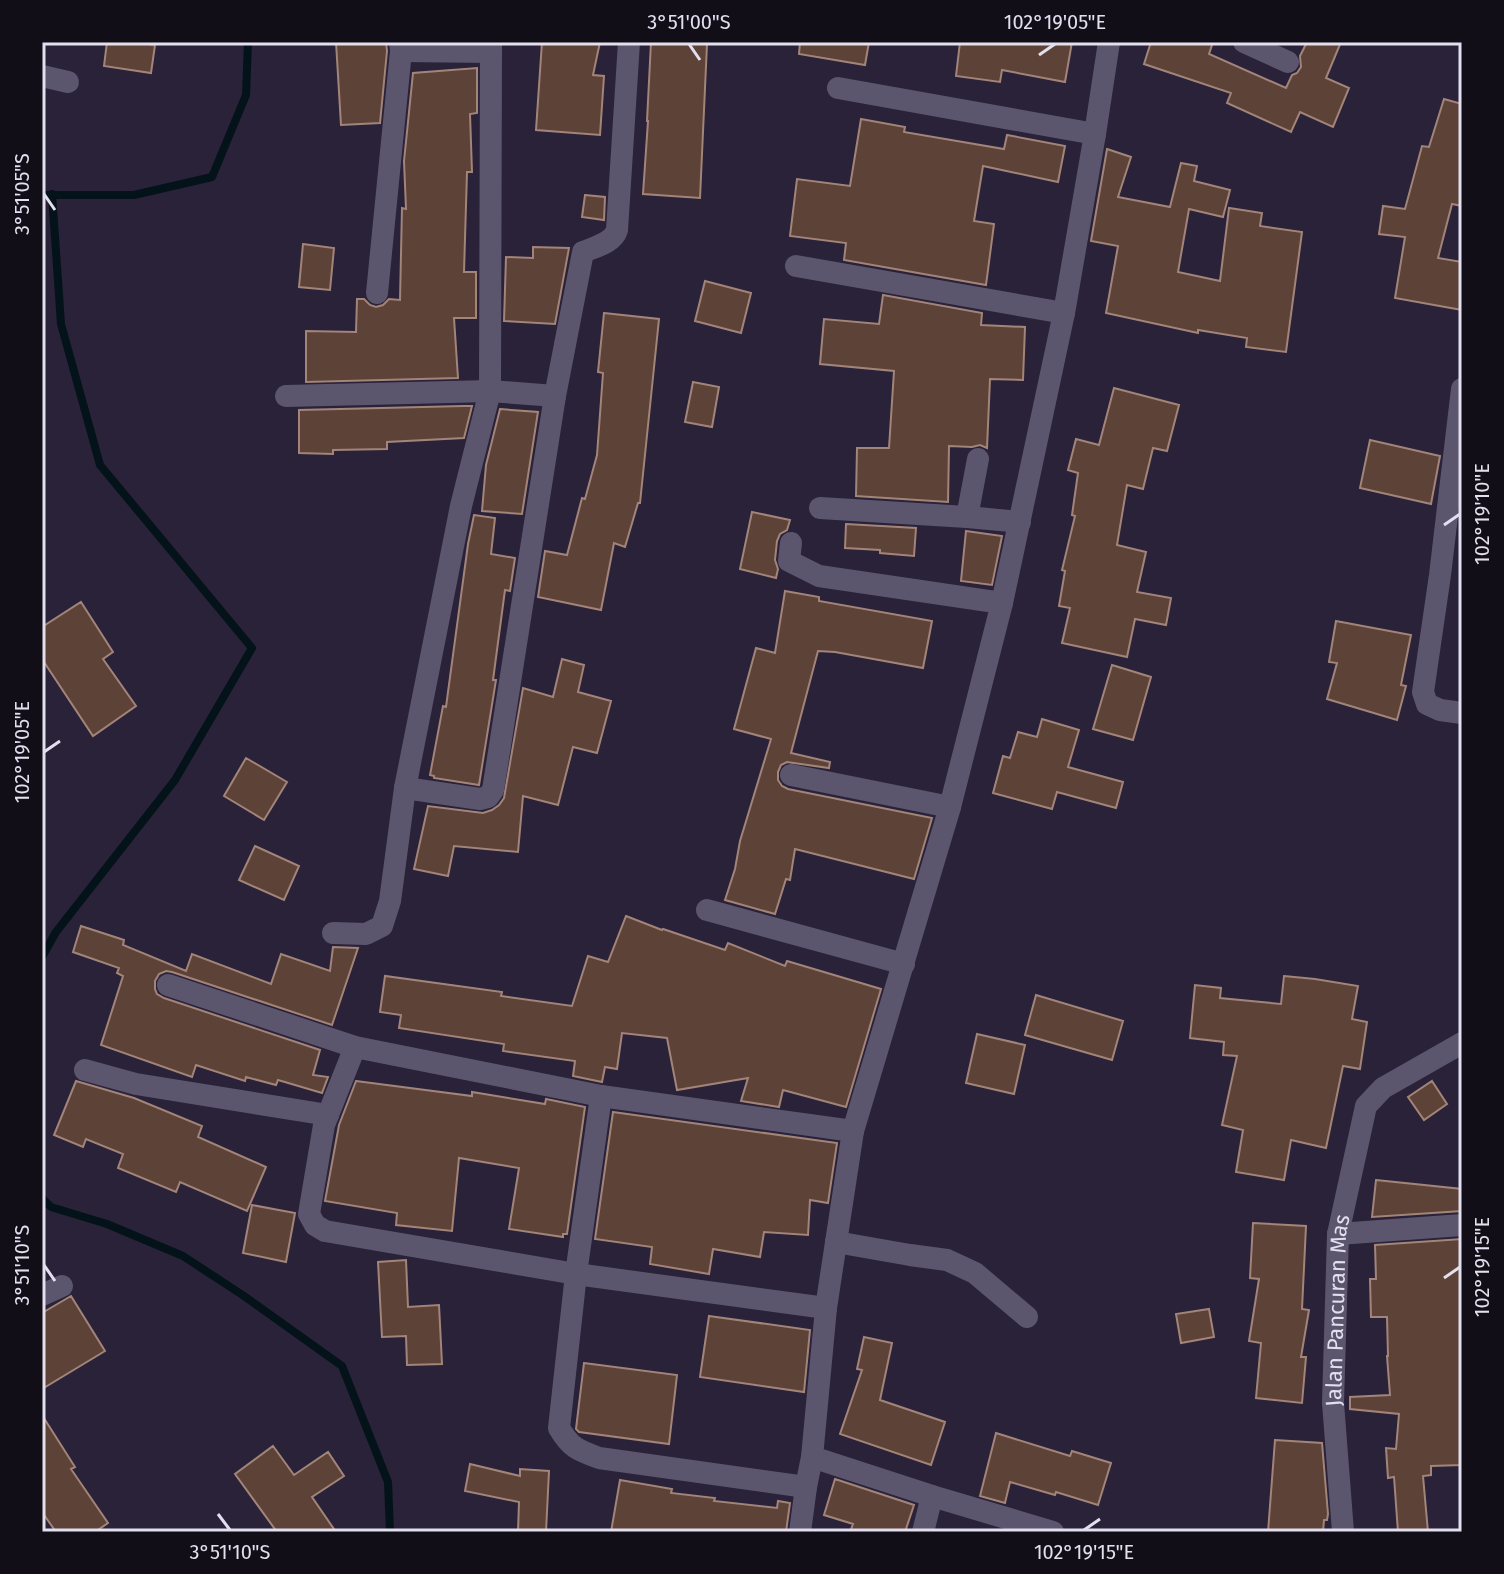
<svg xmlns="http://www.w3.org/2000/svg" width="1504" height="1574" font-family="'Fira Sans',sans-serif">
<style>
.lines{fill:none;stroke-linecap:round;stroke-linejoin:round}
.stream{stroke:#041319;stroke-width:8}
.building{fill:#5d4238;stroke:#a38479;stroke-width:2}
.street{stroke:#5c556e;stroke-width:22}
.ticks{fill:none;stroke:#e3dfee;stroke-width:3}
.labels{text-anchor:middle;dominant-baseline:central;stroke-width:6;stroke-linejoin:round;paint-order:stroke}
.street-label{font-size:22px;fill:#e3dfee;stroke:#110e18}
.neatline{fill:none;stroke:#e3dfee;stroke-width:3}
.ticks-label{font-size:20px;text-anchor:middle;fill:#e3dfee}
</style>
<rect width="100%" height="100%" fill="#292239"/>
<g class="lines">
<path class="stream" d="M42,195H134L212,177L246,95L248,42
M42,957L56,932L175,780L252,648L100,465L61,324L52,194
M42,1198L51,1207L107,1224L183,1256L244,1296L342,1366L388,1482L390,1532"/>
</g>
<path class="building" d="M107,42H134L155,45L151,73L104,66Z
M336,42H386L387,51L380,123L341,125Z
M542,42H600L593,75L604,76L600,135L536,130Z
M651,42L707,44L700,198L643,194L648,121H647Z
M800,42H869L865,65L799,54Z
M960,42H1072L1065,82L1002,70L1000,82L956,76Z
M1151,42H1213L1209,54L1286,88L1292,75L1297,73L1301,67L1300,56L1307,42H1341L1326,78L1349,88L1333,127L1300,112L1291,132L1227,103L1231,93L1144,64Z
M477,68V113L470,114L472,172H467L464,272H476V318H454L458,378L306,382V331L356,332L357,299H364L370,305L376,307L383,305L389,299L400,300L402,208L406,209L404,161L413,73Z
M1444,99L1462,104V206L1452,204L1438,258L1462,262V310L1395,298L1405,237L1379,234L1383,206L1405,209L1422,146L1429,147Z
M861,119L905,127L904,132L1004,149L1007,135L1065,146L1058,182L983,166L974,221L994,224L986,285L844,260L846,243L790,236L797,179L850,186Z
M1107,149L1131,157L1118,197L1170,207L1181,163L1197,166L1194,181L1230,190L1223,217L1189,209L1178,272L1220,281L1229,208L1262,213L1260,226L1302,232L1286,352L1246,347L1247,338L1198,330V333L1106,313L1118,246L1091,241Z
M585,195L605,197L604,220L582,217Z
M303,244L334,248L330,290L299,287Z
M533,247L569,248L555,324L504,321L506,257L533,258Z
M705,281L751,293L741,333L695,321Z
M883,295L982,313L981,325L1025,327L1023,380L990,379L987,448L980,445L972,447L949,446L948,502L856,496L857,448H889L894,371L820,364L824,319L879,324Z
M604,313L659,319L640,503H638L625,547L614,543L601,610L538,597L545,551L567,555L582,498L585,499L597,455L603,373L598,372Z
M693,382L719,387L712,427L685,422Z
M1114,388L1179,405L1167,451L1153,448L1143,489L1127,485L1117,545L1146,552L1137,592L1171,598L1166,625L1135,619L1127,657L1062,643L1070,608L1059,606L1065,571L1062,570L1075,516L1072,515L1078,473L1068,470L1076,439L1099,445Z
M464,406H472L464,438L387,442V449L333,450V454L299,453V410Z
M500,409L538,412L522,514L482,511L486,465Z
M1370,440L1440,456L1431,504L1360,488Z
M752,512L790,520L787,530L780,534L777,541L775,560L778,569L776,578L740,569Z
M474,515L495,518L491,554L515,558L510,591L505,590L493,680H496L479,785L434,778V776L430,775L443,706L446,707L468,544Z
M846,524L916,528L914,556L880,553V550L845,548Z
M966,531L1002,536L992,585L961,581Z
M785,591L819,597V601L932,621L923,668L835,652L818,651L791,753L830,762L829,768L787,762L781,765L778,772V780L782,786L788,789L932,818L914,879L795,849L790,880L786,879L775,914L725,900L735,869L740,841L771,739L734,729L756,648L775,653Z
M81,602L113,652L103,659L136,706L93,736L42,659V627Z
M1336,621L1411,635L1401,685L1406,686L1397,720L1327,699L1337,663L1329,662Z
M562,659L584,665L578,692L611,701L597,753L573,747L558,805L523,796L518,852L454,846L448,876L414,869L428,806L483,813L492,810L499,805L504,798L523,688L553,697Z
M1112,665L1151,677L1133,740L1093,729Z
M1042,719L1079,730L1068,767L1123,782L1116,808L1057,792L1052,809L993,793L1003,756L1010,758L1018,732L1037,737Z
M246,758L287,782L264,820L224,796Z
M255,846L299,866L284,900L239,880Z
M626,916L662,930L663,929L725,950L728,943L785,966L787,961L881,989L846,1107L783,1090L779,1107L741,1101L748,1078L677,1090L667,1038L622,1033L617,1069L605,1067L602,1082L573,1076L575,1061L503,1051L504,1044L399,1028L401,1015L380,1012L385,976L502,992L501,996L572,1006L588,956L608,962Z
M81,926L124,940L123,945L186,971L192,954L271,984L281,954L330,971L333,947L358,948L332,1025L172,972L166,971L159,974L155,981V989L157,994L164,998L320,1050L313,1075L328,1077L322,1093L278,1080L276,1085L246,1077L245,1081L196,1065L192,1077L101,1045L123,976L117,973L119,968L73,952Z
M1284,976L1315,979L1358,986L1352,1019L1367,1022L1360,1069L1343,1066L1326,1148L1291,1140L1284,1180L1236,1172L1243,1130L1222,1125L1237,1056L1223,1055L1224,1042L1190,1038L1195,985L1221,988L1220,998L1281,1004Z
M1036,995L1123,1021L1112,1060L1025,1035Z
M977,1034L1025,1045L1014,1094L966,1083Z
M76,1081L134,1098L202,1126L198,1137L266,1167L247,1211L180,1182L176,1192L118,1168L123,1154L86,1139L83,1147L54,1135Z
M356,1081L472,1096V1092L545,1104L546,1099L585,1107L567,1234H563V1237L509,1229L519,1168L459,1158L452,1231L396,1225L397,1213L325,1201L339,1125Z
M1432,1081L1447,1104L1424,1120L1408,1097Z
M613,1112L837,1143L828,1203L810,1200L808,1235L764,1232L760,1257L713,1249L709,1274L650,1264L652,1247L595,1239Z
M1376,1180L1462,1189V1211L1372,1217Z
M252,1205L295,1213L286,1262L243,1253Z
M1253,1223L1306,1226L1302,1309L1309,1310L1301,1357H1306L1302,1403L1256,1398L1261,1343L1249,1341L1259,1279L1250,1278Z
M1462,1239V1465L1431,1466V1475L1423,1476L1428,1532H1398L1394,1477L1388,1478L1386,1448L1396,1449L1399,1414L1350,1409V1397L1390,1395L1387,1356H1388L1387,1317H1371L1370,1279H1376L1375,1245Z
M406,1260L408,1307L439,1305L442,1364L407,1365L406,1336L382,1337L378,1262Z
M71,1296L105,1351L42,1389V1313Z
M1209,1309L1214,1337L1181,1343L1176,1314Z
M709,1316L810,1330L804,1392L700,1377Z
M864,1337L892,1343L880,1400L945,1422L931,1465L840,1434L862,1370L857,1369Z
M584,1363L677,1375L669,1444L579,1432L576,1429Z
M42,1415L75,1467L71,1469L108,1523L95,1532H56L42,1512Z
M996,1433L1070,1456L1072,1451L1111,1463L1098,1505L1056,1492L1055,1495L1010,1482L1005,1503L980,1496Z
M1275,1440L1322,1443L1328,1514L1327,1520H1324L1323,1532H1268Z
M273,1446L294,1475L328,1452L344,1476L312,1497L336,1532H277L235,1474Z
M470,1464L520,1476V1469L549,1471L546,1532H518L519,1502L465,1491Z
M835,1479L914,1505L905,1532H850L853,1524L824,1515Z
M620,1480L672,1489L671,1493L715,1498L714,1501L777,1508L778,1501L790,1503L786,1532H611Z"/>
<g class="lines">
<g class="street">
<path d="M400,42L401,51L491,52"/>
<path d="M1244,42L1288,62"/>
<path d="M42,76L68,82"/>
<path d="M838,88L1095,134"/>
<path d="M796,266L1064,313"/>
<path d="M377,293L401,51"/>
<path d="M1462,389L1440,575L1423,692L1427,704L1440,710L1462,713"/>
<path d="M286,396L490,391L555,396"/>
<path d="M820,508L967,517L1020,522"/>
<path d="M967,517L978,459"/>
<path d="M791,543L789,561L819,576L1002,603"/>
<path d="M791,775L950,807"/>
<path d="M405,788L480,799L488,797L493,790L555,396L583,252C595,247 613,243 617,230L629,42"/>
<path d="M707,910L904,964"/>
<path d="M333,933L366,934L382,926L390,901L405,788L461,506L490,391L491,42"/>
<path d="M168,985L355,1047L601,1096L853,1131"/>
<path d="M355,1047L324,1125L309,1214L315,1225L325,1231L576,1274L826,1308"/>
<path d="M85,1070L136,1084L328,1115"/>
<path d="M601,1096L576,1274L559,1428C571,1448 577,1450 599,1458L806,1487"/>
<path d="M1338,1234L1462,1225"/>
<path d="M836,1242L910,1255L947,1260L975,1273L1027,1317"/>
<path d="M42,1295L62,1286"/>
<path d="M812,1457L932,1496L1053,1532"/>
<path d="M800,1532L806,1487L812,1457L826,1308L853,1131L950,807L1002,603L1064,313L1095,134L1109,42"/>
<path d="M923,1532L932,1496"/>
<path id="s1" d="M1343,1532L1333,1403L1338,1234L1366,1106L1383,1088L1462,1043"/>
</g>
</g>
<path class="ticks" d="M689,44L700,60M1039,55L1055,44M44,194L55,210M1444,525L1460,514M44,752L60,741M44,1265L55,1281M1444,1278L1460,1267M218,1514L230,1530M1084,1530L1100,1519"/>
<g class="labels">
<g class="street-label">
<text stroke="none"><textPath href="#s1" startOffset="222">Jalan Pancuran Mas</textPath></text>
</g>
</g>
<rect width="1504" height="1574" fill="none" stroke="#110e18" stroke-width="88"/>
<rect x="44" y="44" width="1416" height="1486" class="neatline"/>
<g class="ticks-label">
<text x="689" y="29">3°51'00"S</text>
<text x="1055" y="29">102°19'05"E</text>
<text transform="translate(22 194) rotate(-90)" y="7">3°51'05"S</text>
<text transform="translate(1482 514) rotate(-90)" y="7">102°19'10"E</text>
<text transform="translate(22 752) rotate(-90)" y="7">102°19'05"E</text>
<text transform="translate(22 1265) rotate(-90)" y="7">3°51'10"S</text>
<text transform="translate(1482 1267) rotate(-90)" y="7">102°19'15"E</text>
<text x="230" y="1559">3°51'10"S</text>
<text x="1084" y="1559">102°19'15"E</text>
</g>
</svg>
